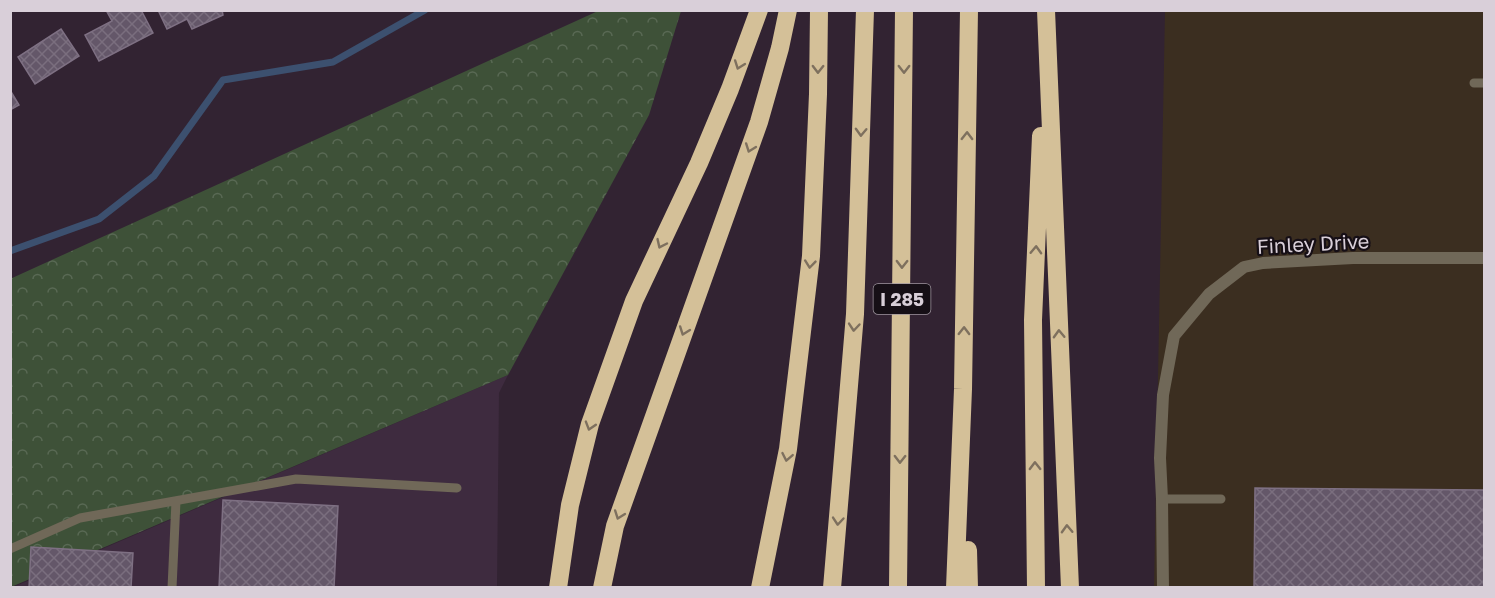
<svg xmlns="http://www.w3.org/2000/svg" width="1495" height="598" font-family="'Golos Text',sans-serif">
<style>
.built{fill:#3e2b3f}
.industrial{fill:#3b2e20}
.forest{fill:url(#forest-crowns)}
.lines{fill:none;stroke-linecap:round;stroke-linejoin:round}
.stream{stroke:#3c506f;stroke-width:7}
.building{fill:url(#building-cross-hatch);stroke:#7e7083;stroke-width:1.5}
.lane{stroke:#706858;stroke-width:9}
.street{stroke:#706858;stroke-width:12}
.highway{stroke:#d4c098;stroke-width:18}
.oneway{stroke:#7e705e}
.labels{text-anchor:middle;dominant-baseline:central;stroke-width:4.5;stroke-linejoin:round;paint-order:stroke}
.shield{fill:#160f16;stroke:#9e959e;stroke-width:1.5}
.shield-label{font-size:18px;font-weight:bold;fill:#d9cfd9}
.street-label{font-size:20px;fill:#d9cfd9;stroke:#160f16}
</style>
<defs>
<pattern id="forest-crowns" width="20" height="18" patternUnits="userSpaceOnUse" patternTransform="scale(1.5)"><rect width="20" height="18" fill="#3e5138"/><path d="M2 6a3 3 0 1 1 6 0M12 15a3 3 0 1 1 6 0" fill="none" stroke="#596954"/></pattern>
<pattern id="building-cross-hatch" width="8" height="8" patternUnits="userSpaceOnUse" patternTransform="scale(1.5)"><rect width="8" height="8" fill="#645769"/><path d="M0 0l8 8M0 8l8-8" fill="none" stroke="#7a6e7e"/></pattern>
</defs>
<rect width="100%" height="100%" fill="#322332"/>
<path class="built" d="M508,375L499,393L497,587L11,588Z"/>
<path class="industrial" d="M1165,11H1484V587H1154Z"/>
<path class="forest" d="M598,11H681L649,115L508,375L11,587L10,279Z"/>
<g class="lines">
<path class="stream" d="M10,251L99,219L154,176L223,80L333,62L425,10"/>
</g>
<path class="building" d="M106,10H141L153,33L99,61L85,35L112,21Z
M158,10H222L223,15L192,29L187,19L167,29Z
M61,29L79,56L35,84L18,57Z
M10,90L19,105L10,110Z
M1255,488L1484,490V588H1254Z
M223,500L338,506L334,588H219Z
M31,547L133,553L131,588H29Z"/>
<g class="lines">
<path class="lane" d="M1474,83H1484
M1162,499H1221
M10,549L80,518L296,479L457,488
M172,588L176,501"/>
<path class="street" d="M1163,588L1162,499L1160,458L1163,395L1174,336L1209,294L1244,267L1263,263L1353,258H1484"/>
<path class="highway" d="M1046,10L1070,588
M968,550L969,588
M558,588L570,505L590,424L634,301L699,163L730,89L759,10
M602,588L615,526L759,122L780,48L788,10
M760,588L788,449L811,256L818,94L819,10
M832,588L855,314L865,10
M898,588L904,10
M955,588L963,389L969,10
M1036,588L1033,320L1041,136"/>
</g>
<defs><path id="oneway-chevron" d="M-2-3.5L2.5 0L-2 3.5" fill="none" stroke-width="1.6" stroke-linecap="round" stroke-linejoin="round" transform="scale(1.5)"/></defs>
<g class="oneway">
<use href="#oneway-chevron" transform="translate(739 65) rotate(110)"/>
<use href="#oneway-chevron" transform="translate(818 69) rotate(91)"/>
<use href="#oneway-chevron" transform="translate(904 69) rotate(90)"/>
<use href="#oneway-chevron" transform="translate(861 132) rotate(92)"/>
<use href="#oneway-chevron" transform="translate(967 136) rotate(-89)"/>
<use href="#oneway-chevron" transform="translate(750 148) rotate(110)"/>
<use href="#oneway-chevron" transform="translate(661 244) rotate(115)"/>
<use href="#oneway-chevron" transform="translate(1036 250) rotate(-88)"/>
<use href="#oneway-chevron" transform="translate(810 264) rotate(96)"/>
<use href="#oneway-chevron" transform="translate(902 264) rotate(91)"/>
<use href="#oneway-chevron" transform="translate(854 327) rotate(95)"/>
<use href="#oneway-chevron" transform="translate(684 331) rotate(110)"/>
<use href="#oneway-chevron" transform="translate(964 331) rotate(-89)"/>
<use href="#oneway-chevron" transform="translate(1059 334) rotate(-92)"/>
<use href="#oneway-chevron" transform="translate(590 426) rotate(107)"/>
<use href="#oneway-chevron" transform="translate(787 457) rotate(101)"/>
<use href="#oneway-chevron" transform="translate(900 459) rotate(91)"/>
<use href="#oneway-chevron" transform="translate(1035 466) rotate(-91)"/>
<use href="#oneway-chevron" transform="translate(619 515) rotate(110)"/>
<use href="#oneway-chevron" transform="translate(838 521) rotate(95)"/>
<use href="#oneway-chevron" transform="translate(1067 529) rotate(-92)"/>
</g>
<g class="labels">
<rect class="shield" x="873.5" y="284" width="57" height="30" rx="4.5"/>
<g class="shield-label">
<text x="902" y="299">I 285</text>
</g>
<g class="street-label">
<text transform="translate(1313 243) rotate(-3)">Finley Drive</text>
</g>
</g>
<rect width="1495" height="598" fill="none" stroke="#d9cfd9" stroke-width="24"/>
</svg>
